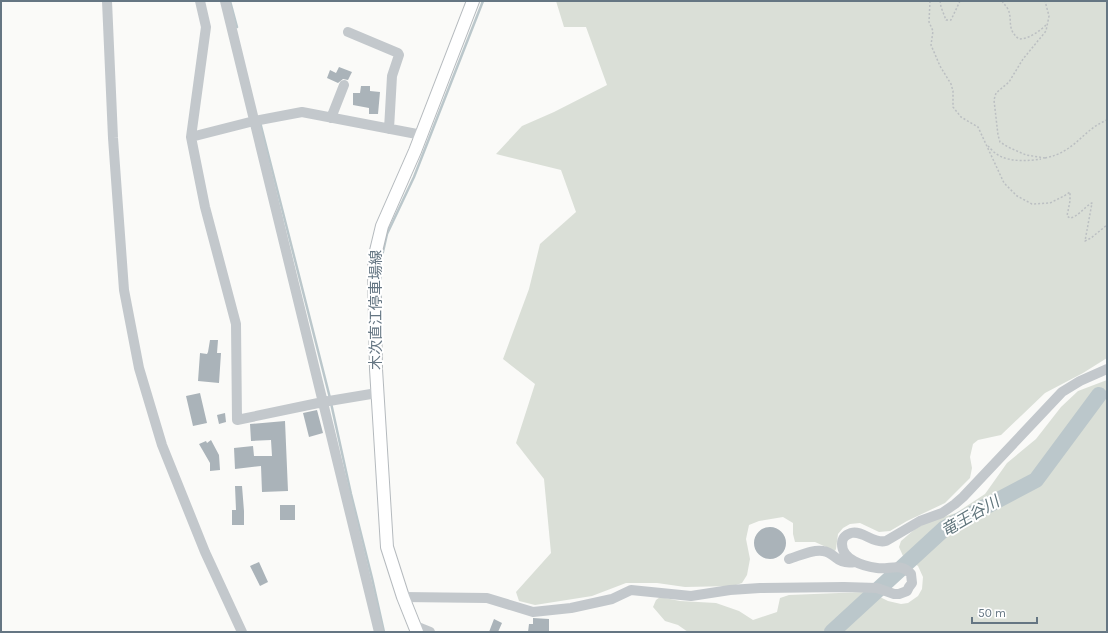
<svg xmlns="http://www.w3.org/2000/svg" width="1108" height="633" font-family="Karla,'Noto Sans JP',sans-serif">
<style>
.green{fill:#dadfd7}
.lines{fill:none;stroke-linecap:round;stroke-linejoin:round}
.stream{stroke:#bbc7cb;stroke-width:2.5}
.river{stroke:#bbc7cb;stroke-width:16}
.building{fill:#aab3b9}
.major-casing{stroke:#b5babe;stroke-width:14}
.path{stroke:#bbbfc2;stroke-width:1.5;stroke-dasharray:2 2;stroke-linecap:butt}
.minor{stroke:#c3c8cc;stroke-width:10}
.major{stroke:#fff;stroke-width:12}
.labels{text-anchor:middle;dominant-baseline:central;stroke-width:4;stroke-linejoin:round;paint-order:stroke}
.street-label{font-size:15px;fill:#657683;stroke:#fff}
.water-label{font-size:16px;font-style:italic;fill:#60757c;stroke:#fff}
</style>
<rect width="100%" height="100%" fill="#fafaf8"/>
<path class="green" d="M556,1H1107V358L1083,373L1045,393L1001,435L978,440L973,444L970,457L972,468L970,478L945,503L907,521L890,531L879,532L860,523L850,524L843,528L838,534L836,549L835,551L815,542H795L793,534V523L783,517L759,521L749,525L746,539L750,559L747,575L742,583L733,586L685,587L657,583H626L592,596L535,605L519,601L516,592L551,553L544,479L516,443L535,384L503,359L529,289L540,244L576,212L561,170L496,154L522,126L554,112L607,85L586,27H564Z
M1107,380V632H688L678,625L665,621L653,607L656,600L660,597L680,601L716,603L739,611L753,620L777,612L780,598L789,595L864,592L878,596L888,601L901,604L908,603L918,596L922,589L923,577L918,566L903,556L899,547L901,541L915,529L928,522L956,513L985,494L1007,463L1036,439L1061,407L1078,391Z"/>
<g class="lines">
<path class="stream" d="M230,1L237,27
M260,122L330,398
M381,319L380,265L387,234L414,177L483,1
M331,403L351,494L372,578L384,632"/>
<path class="river" d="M832,632L945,528L1036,480L1099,395"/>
</g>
<path class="building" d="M339,67L352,72L348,80L343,79L338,83L327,78L330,70L336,73Z
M361,86H370V91L380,92L378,114H369V108L353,105V93H360Z
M210,340H218L217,353H221L219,383L198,381L200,353L207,354L208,352Z
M200,393L207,423L193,426L186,396Z
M317,410L323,433L309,437L303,413Z
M225,413L226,422L219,424L217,415Z
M285,421L288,491L262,492L261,466L235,469L234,448L253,446L254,456H272L271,440L251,441L250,424Z
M211,440L219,455L220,470L210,471V463L199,444L206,441L207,443Z
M235,486H242L244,511V525H232V510H236Z
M280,505H295V520H280Z
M754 543a16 16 0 1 1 32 0a16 16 0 1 1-32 0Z
M259,562L268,582L260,586L250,566Z
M533,618L549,619V632H528L529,624H533Z
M494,619L502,623L498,632H489Z"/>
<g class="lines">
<defs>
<path id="major" d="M417,632L403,597L387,547L376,369L374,268L376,251L382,226L415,151L473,1"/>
</defs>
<use href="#major" class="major-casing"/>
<path class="path" d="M930,1L929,22L933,31L931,45L940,66L951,84L953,91V107L961,117L978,127L1004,183L1017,196L1032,204L1050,203L1064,196L1070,192V201L1067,216L1070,218C1078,217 1084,207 1092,203L1085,241L1091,238L1107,225
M940,1L941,7L946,20H951L960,1
M1002,1C1004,4 1006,6 1008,9C1013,20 1006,29 1019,39C1029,39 1040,31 1047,24
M988,146C991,149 995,154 1000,156C1011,162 1029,161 1041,159
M1045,158L1026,155L1008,147L1000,142L998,135L994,100L996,93L1009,82L1023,59L1046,31L1049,16L1045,1
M1045,158C1076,152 1082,130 1107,120"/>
<path class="minor" d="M107,1L113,138L124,290L139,368L162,445L205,552L242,632
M200,1L206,27L191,137L205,207L236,324L237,420L323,402L377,393
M225,1L379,632
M348,32L398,53L399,55L392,76L389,129
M331,118L344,85
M191,137L254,121L302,112L422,135
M789,559C799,556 813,549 823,551C837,553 835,565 855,562
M403,597L487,598L533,612L571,608L612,599L631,590L691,596L730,590L760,588L844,587L877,588L894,594H899L907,591L909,587L912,583L911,574C901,562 890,570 877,568C863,566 842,560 842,544C842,538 845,535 851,533C863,530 873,544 886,541L920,521L942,513L955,504L963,497L1062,392L1080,381L1107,369
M415,626L430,632"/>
<use href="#major" class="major"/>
</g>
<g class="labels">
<g class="street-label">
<text transform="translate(376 310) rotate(-90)">木次直江停車場線</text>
</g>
<g class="water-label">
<text transform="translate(970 516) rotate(-30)">竜王谷川</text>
</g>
</g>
<rect width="1108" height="633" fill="none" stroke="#657683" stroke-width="4"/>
<path d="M972 617v6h65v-6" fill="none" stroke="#657683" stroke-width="2"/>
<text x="978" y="617" font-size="12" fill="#657683" stroke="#ffffff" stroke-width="3" paint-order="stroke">50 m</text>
</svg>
